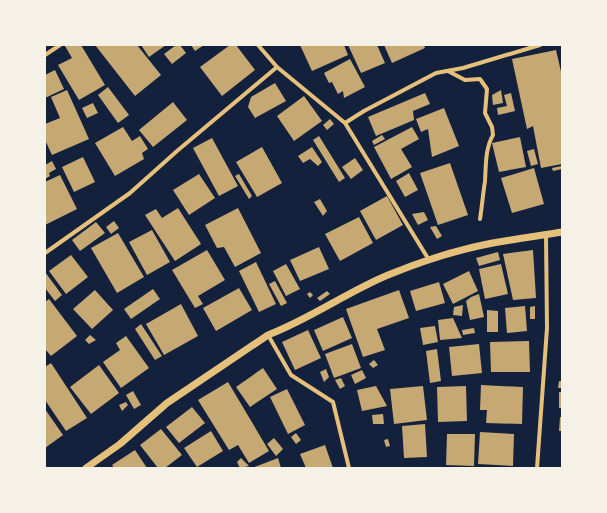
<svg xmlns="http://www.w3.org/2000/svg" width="607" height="513" font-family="'Crimson Pro',serif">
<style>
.building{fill:#c6a872}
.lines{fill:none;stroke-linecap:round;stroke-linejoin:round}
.minor{stroke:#e5c07b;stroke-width:4}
.tertiary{stroke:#e5c07b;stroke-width:7}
</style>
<rect width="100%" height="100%" fill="#14213d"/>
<path class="building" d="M67,45H81L105,85L79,100L58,65L72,58L65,46Z
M95,45H137L161,75L135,96Z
M141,45H166L149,57Z
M176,45H180L186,53L172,64L164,54Z
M191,45H204L195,51Z
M230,45H236L255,70L222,96L200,67Z
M300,45H344L348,55L312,71Z
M348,45H377L385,63L361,73Z
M384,45H424L425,48L392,63Z
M556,50L562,76V164L541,168L533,126L527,129L512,59Z
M350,59L365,87L344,98L343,91L338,94L332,82L329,83L324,73Z
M55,70L64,89L45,98V75Z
M275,83L286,101L255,118L248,107L251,97Z
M108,87L129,115L118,123L98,95Z
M67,90L89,139L52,155L45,140V124L60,118L51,97Z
M501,90L503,103L493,105L492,95Z
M425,93L430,104L413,111L414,120L376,136L368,117Z
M511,93L515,111L498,115L497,108L507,106L504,95Z
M304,96L322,121L294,141L277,116Z
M173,102L187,120L153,147L139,130Z
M93,103L98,113L87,118L82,108Z
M444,108L459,146L432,157L428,129L421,132L416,119Z
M330,119L334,124L327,130L323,125Z
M123,127L132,141L140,136L148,149L142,153L144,159L115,176L95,143Z
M412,127L419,139L401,149L412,167L391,179L374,147Z
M382,135L385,139L374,145L372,141Z
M319,136L345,178L339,182L313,140Z
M520,137L526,167L499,172L492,143Z
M212,138L238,186L219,196L193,148Z
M262,147L282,183L257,197L236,162Z
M312,147L322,162L318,166L310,159L303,163L298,156Z
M534,149L538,164L531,166L527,151Z
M83,157L95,182L74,192L62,167Z
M355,158L363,170L351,179L342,167Z
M52,161L56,169L49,173L50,176L45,179V165Z
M450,163L468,215L438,225L420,173Z
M562,166V169L553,171L552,168Z
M534,168L544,204L512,213L501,178Z
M409,173L418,190L405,197L396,181Z
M199,174L215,198L189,215L173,190Z
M239,174L252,196L249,199L235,176Z
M60,175L77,209L45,225V182Z
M387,196L403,225L376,240L360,211Z
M320,199L327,211L323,216L314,202Z
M178,208L201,244L175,261L145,215L156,209L162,218Z
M238,208L261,253L235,267L224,247L217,248L205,225Z
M424,212L428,220L418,225L412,214Z
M359,217L373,243L340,261L325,234Z
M114,221L119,228L111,234L106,227Z
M96,222L105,233L80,251L72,240Z
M436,226L442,236L437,239L430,227Z
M152,230L170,262L147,275L129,242Z
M118,233L144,277L117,293L91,248Z
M319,247L329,269L300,281L290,260Z
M207,250L225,280L198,296L203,304L195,308L172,270Z
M533,250L536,298L513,300L503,254Z
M498,252L500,260L479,266L476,258Z
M71,255L88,277L66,294L49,271Z
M256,262L276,304L259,312L239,271Z
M286,264L300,289L286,296L273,271Z
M501,264L508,294L485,299L479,269Z
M469,271L478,291L453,304L443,284Z
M45,272L62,295L55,301L45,288Z
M275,281L287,303L281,306L269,284Z
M439,282L445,303L416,311L410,291Z
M239,288L252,310L216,331L203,308Z
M153,289L160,299L131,319L124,309Z
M95,290L113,310L92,329L73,309Z
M399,290L409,318L377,329L385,350L363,357L346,309Z
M327,291L330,294L320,301L317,298Z
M310,292L313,295L310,298L307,294Z
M479,294L484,317L470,320L466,301L471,297Z
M49,299L77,336L51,356L45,349V302Z
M181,304L198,336L164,355L146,324Z
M463,305L462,316L453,315L454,307Z
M525,306L527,331L507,333L505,308Z
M535,306V319H530V307Z
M487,310L498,311V332H487Z
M343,317L352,338L323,351L314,330Z
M453,318L462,338L440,340L438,320Z
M141,324L162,356L155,360L135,329Z
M435,326L438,342L423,345L420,328Z
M474,328L475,333L463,335L462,330Z
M308,330L321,358L295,370L282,342Z
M90,335L96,340L89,344L85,340Z
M126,336L149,368L121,388L103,362L120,350L116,343Z
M529,341L530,372H491L490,342Z
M352,344L361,368L334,378L325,354Z
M479,344L482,373L452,376L449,347Z
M437,349L441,381L430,383L426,351Z
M374,360L378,365L373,368L369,364Z
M51,363L87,418L66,431L45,400V367Z
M99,365L119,393L91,414L70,387Z
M263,368L277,389L250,407L236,387Z
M326,369L329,377L324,382L320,372Z
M362,370L366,378L355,384L351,375Z
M341,378L345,386L340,389L335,380Z
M559,381H562V388H558Z
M228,382L269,451L249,463L238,445L229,450L198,400Z
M481,385L523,387L522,424L486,423L487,410H480Z
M376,386L387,406L362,411L357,390Z
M423,386L427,420L394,424L390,389Z
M466,386L467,421L438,422L437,387Z
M287,389L305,425L288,434L270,397Z
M133,391L141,405L134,409L126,395Z
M559,392H562V408H559Z
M126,402L128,405L122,411L119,405Z
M192,407L205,423L179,443L166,427Z
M45,409L63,435L45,448Z
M383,414L384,424H373L372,415Z
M560,417H562V431H559Z
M425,424L427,457L404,458L402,426Z
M161,429L182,455L165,468H158L140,445Z
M211,431L223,451L197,467L184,448Z
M480,432L514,434L513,466L478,464Z
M296,433L301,440L296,444L291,437Z
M447,434H475L474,466L446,465Z
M274,438L283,449L276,456L267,444Z
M388,439L390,446L386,447L384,440Z
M325,445L333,468H306L300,454Z
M135,450L147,468H114L112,465Z
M241,458L249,466L240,468L237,462Z
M278,458L281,468H252Z"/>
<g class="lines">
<path class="minor" d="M258,45L277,67L345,123L429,260
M45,55L60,45
M448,71L465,80L480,79L487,89L485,113L492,127L493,135C485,149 486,166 485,181C483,194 482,206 480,219
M345,123L364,111L436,73L463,68L540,45
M45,253L130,193L177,151L277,67
M268,335L291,375L333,402L349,468
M537,468L547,328L546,235"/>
<path class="tertiary" d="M86,468L120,444L167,403L268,335C310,319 347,292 388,275C427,259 469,246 511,240C528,237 545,235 562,232"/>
</g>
<rect width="607" height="513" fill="none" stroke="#f6f1e7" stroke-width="92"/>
</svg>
